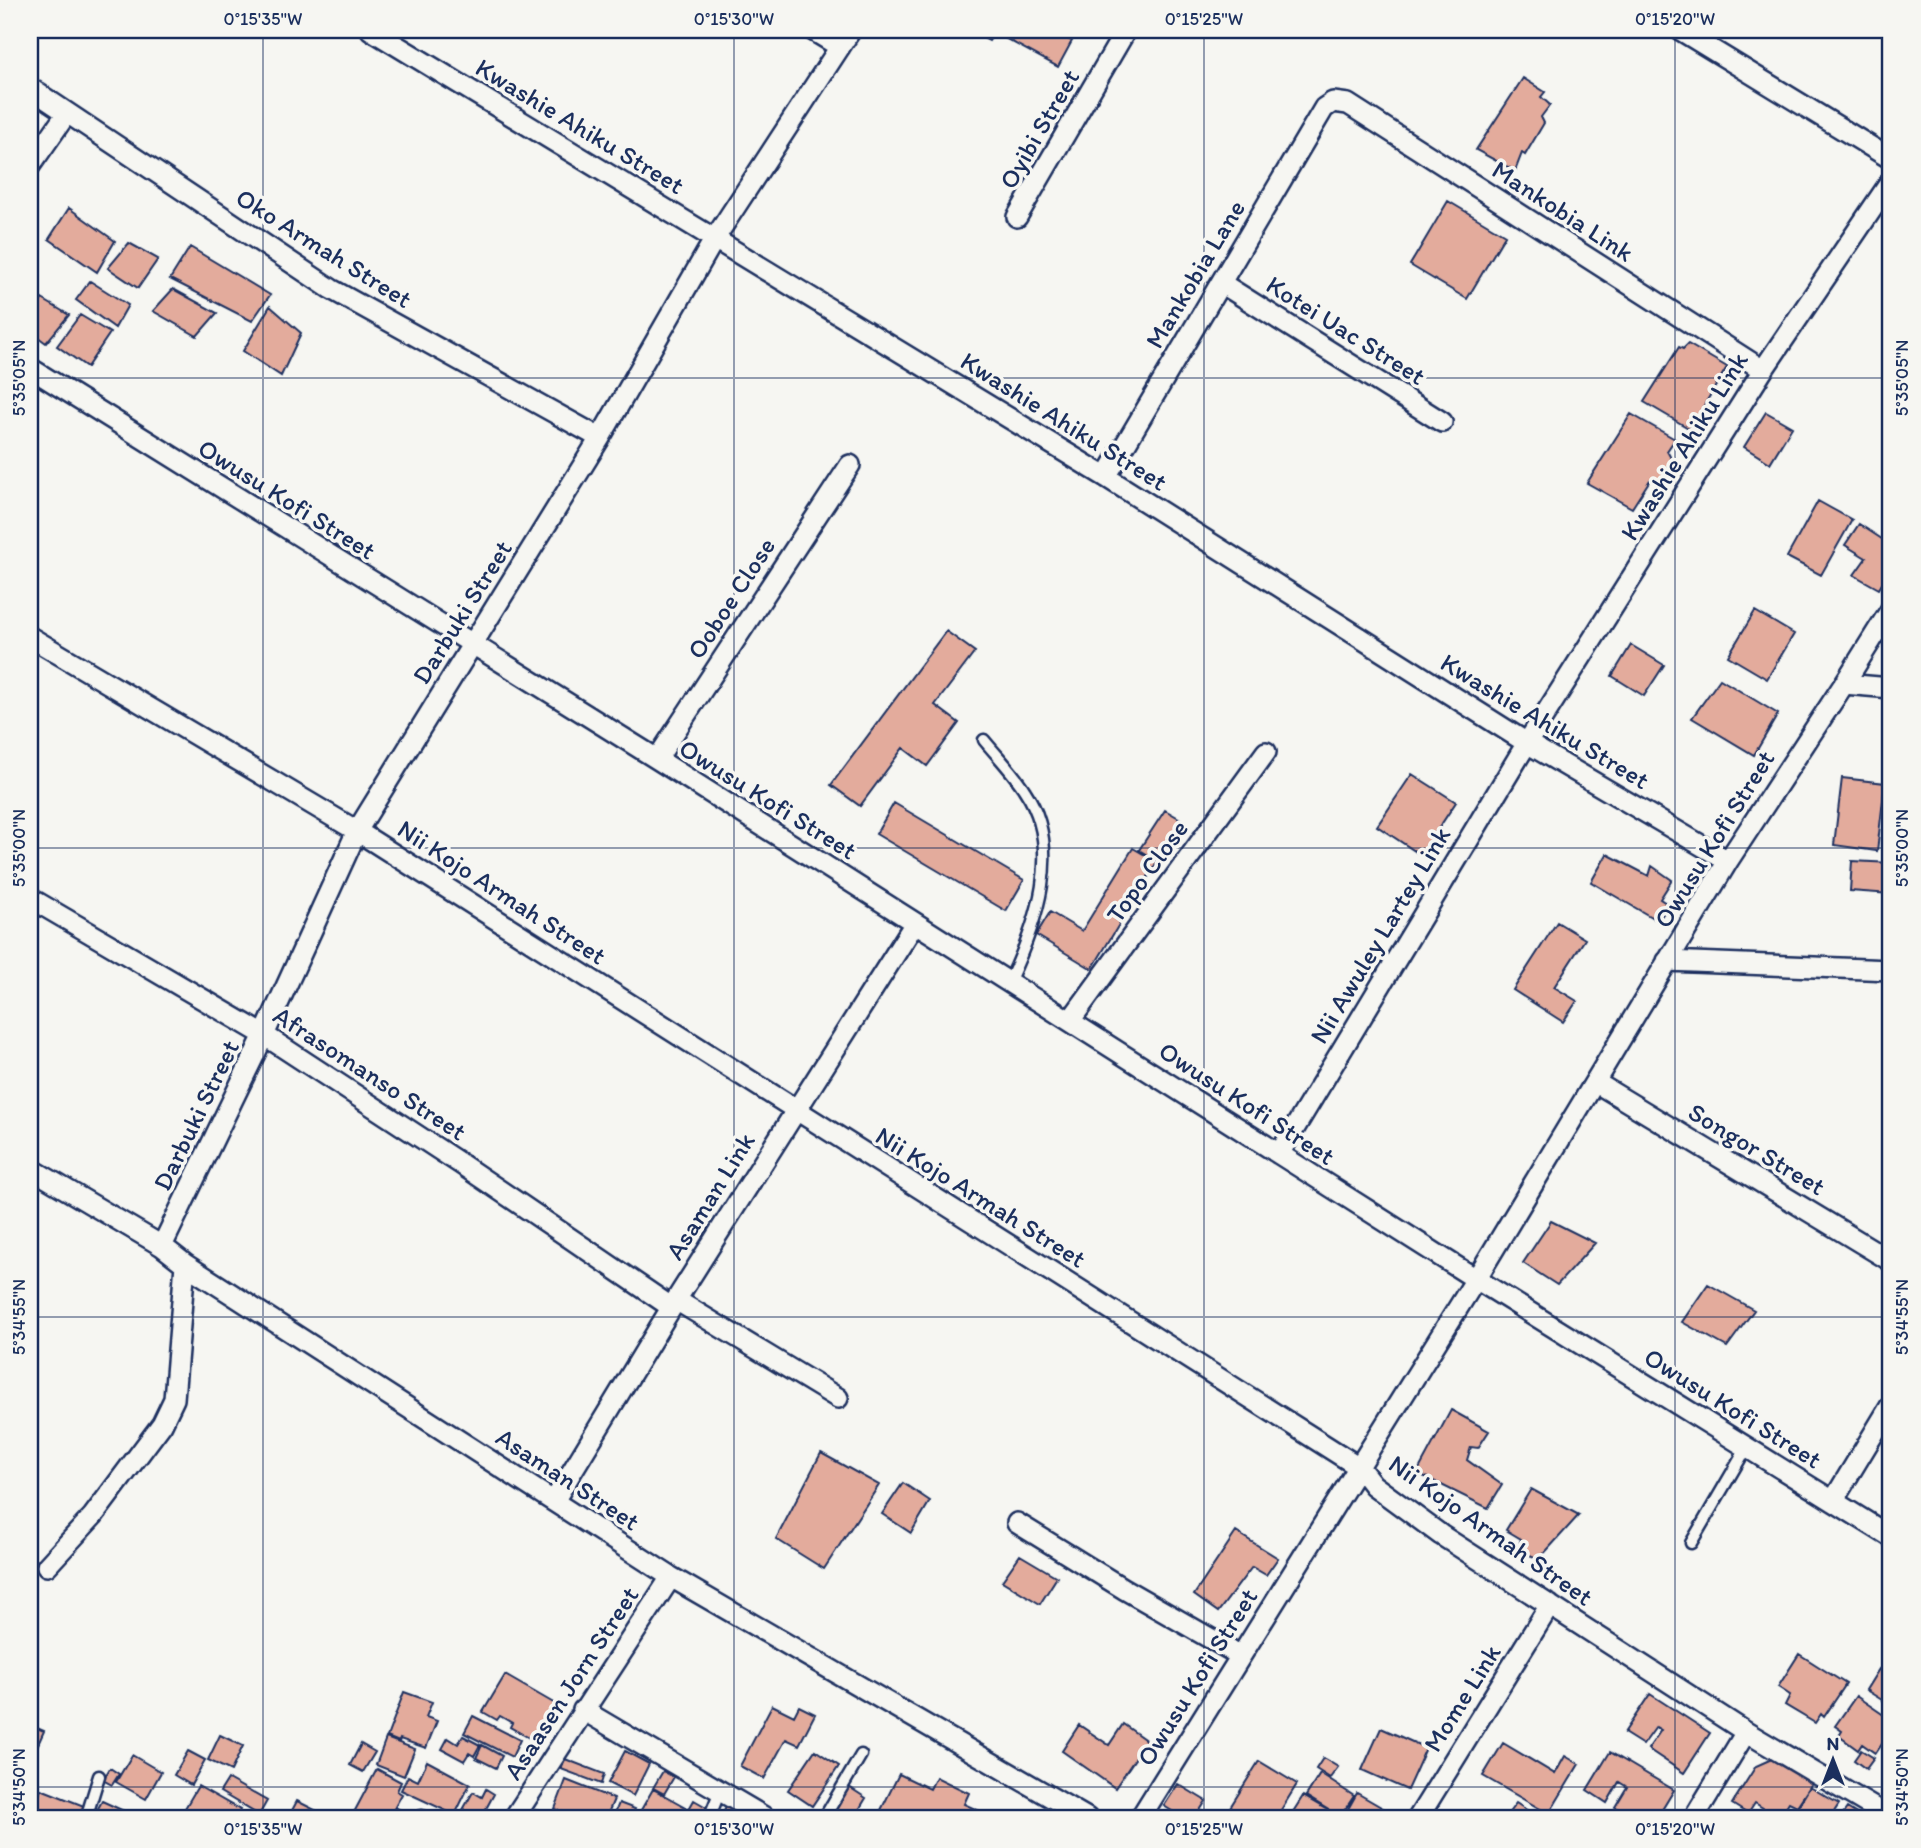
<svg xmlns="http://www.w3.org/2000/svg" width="1921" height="1848" font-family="Itim,sans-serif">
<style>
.building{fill:#e3ab9c;stroke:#1b2f5e;stroke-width:2}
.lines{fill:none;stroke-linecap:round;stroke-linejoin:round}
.service-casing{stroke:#1b2f5e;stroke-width:15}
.minor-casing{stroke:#1b2f5e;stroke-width:24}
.service{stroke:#f6f6f2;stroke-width:10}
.minor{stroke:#f6f6f2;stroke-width:19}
.ticks{fill:none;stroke:#1b2f5e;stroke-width:2;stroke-opacity:0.45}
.labels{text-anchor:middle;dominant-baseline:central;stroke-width:7;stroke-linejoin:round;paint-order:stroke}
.street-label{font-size:26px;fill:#1b2f5e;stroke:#f6f6f2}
.neatline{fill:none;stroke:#1b2f5e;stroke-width:2.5}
.ticks-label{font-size:18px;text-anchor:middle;fill:#1b2f5e}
</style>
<rect width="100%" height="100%" fill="#f6f6f2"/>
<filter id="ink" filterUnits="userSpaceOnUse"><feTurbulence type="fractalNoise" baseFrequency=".0143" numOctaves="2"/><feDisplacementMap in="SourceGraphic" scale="14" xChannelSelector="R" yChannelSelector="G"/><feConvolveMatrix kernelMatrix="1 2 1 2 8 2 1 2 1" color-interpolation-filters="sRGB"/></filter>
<g filter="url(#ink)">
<path class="building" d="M968,30H996L989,41Z
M1004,30H1050L1072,41L1058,67L1001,36Z
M1523,78L1545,92L1541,97L1550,105L1541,117L1544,123L1525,155L1522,153L1515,171L1476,150Z
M1448,201L1505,235L1467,299L1410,265Z
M69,208L115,241L97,272L49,239Z
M129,243L158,259L138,288L108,268Z
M190,247L270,295L252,321L170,279Z
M90,281L128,305L115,328L76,300Z
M173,289L217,313L197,336L153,311Z
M42,299L69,315L46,343L30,331V322Z
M270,306L301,333L281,376L243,351Z
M80,315L110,333L87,367L57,346Z
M1688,344L1727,367L1690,429L1644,402L1679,347L1683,349Z
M1766,412L1792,427L1770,463L1744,447Z
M1631,414L1675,439L1667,451L1672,460L1658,484L1650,480L1632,508L1587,483Z
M1818,501L1852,520L1821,575L1787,557Z
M1859,524L1891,545V568L1879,589L1854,575L1866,558L1845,545Z
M1755,611L1794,634L1767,679L1728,656Z
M946,631L975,652L935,705L959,723L927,766L903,748L860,806L831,785Z
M1631,645L1664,665L1644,696L1612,676Z
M1720,679L1778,714L1754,755L1692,718Z
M1412,774L1456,802L1421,855L1377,826Z
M1842,778L1885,783L1877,851L1834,845Z
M894,803L1024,880L1006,911L876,834Z
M1165,810L1184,821L1159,862L1139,850Z
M1133,848L1157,862L1092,969L1036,935L1050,912L1082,931Z
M1607,854L1649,876L1652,866L1672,880L1660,899L1669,905L1658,921L1591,882Z
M1852,861L1891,863V894L1850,891Z
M1557,922L1585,939L1554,987L1577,1001L1563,1022L1513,990Z
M1551,1221L1595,1243L1557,1285L1523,1263Z
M1708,1284L1754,1310L1727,1347L1682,1322Z
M1451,1410L1489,1431L1478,1448L1471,1447L1467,1460L1502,1485L1488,1508L1417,1473Z
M821,1453L879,1485L824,1569L776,1539Z
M903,1483L930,1501L911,1533L882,1514Z
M1531,1489L1579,1515L1539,1559L1518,1550L1521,1539L1506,1530Z
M1236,1532L1278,1558L1266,1575L1252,1567L1218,1612L1194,1595Z
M1020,1555L1057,1577L1040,1604L1002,1581Z
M1799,1654L1846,1684L1824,1717L1821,1714L1815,1723L1785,1705L1790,1695L1778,1687Z
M1879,1669L1891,1677V1709L1889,1707L1890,1705L1866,1690Z
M505,1675L557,1705L540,1733L536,1731L531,1739L510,1727L512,1723L500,1716L497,1720L483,1712Z
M404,1692L432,1702L426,1717L437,1721L426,1748L400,1739L399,1742L387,1737Z
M1650,1694L1710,1733L1684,1773L1648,1749L1661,1730L1656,1727L1643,1745L1624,1733Z
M1856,1696L1891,1720V1729L1875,1753L1862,1744L1858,1750L1839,1736L1842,1731L1835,1726Z
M772,1705L794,1716L799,1706L815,1714L799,1745L786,1739L764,1779L740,1766Z
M473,1716L520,1740L512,1757L464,1733Z
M1123,1724L1147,1741L1115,1788L1062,1751L1079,1725L1109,1745Z
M30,1725L44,1731L30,1762Z
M1381,1728L1426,1748L1407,1790L1362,1770Z
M220,1735L243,1746L231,1771L208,1760Z
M463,1736L480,1745L474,1756L469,1753L464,1761L442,1749L448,1738L458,1744Z
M386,1738L415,1749L404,1776L376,1765Z
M1503,1743L1555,1774L1565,1756L1579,1764L1549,1814L1483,1776Z
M361,1744L375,1752L363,1772L350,1765Z
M482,1745L502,1756L496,1768L476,1758Z
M815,1750L839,1766L812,1806L788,1790Z
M1861,1750L1874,1758L1866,1769L1854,1760Z
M188,1751L205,1760L191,1785L174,1775Z
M625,1751L649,1764L633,1796L608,1783Z
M1610,1752L1674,1790L1657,1818H1633L1615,1807L1627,1787L1619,1782L1607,1803L1587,1790Z
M132,1755L161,1772L146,1799L116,1782Z
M1323,1758L1338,1767L1330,1778L1316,1769Z
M1774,1758L1813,1782L1797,1806L1789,1802L1779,1818L1755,1803L1748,1814L1732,1804L1756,1766Z
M565,1759L604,1774L601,1784L561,1769Z
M427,1761L470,1784L455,1815L401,1790L408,1776L418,1781Z
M1259,1761L1297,1784L1276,1818H1244L1229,1809Z
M110,1768L119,1774L112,1785L103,1780Z
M377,1769L401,1782L397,1791L402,1794L389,1818H351Z
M663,1771L674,1777L664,1794L653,1788Z
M899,1774L930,1789L936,1777L969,1793L964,1804L984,1813L981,1818H887L879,1814Z
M1320,1774L1354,1796L1340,1817L1306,1796Z
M228,1779L267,1801L259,1815L220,1792Z
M566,1780L614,1799L606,1818H578L555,1809Z
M1178,1784L1206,1801L1195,1818H1183L1164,1806Z
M846,1785L866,1798L854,1818H848L832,1809Z
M198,1786L240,1810L236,1818H198L188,1812L185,1817L181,1815Z
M1810,1787L1839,1804L1830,1818H1791Z
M41,1789L84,1806L79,1818H30L31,1792L39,1795Z
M486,1789L494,1794L481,1818H467L460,1815L473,1792L482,1797Z
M653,1789L689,1809L694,1800L708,1808L702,1818H640L637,1817Z
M1357,1793L1388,1811L1383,1818H1343Z
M1303,1796L1334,1814L1331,1818H1289Z
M102,1801L139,1818H93Z
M297,1801L329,1817V1818H288Z
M619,1803L635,1809L631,1818H613Z
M1516,1803L1539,1818H1505Z
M726,1807L747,1818H721Z
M397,1808L415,1818H392Z
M1847,1808L1863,1818H1840Z
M536,1810L561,1818H533Z"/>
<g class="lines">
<defs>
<path id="service" d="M984,740C998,757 1014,773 1025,791C1064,849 1036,925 1009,982
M1691,1543L1747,1447
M421,1816L426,1818
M86,1818L99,1776
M709,1818L720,1791
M824,1818L861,1755"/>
<path id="minor" d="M371,30L1106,477L1527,743L1728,861
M812,30L840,47
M1680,30L1891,159
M30,88L331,289L600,438
M30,166L67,113
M1017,217L1126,30
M1221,283L1442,422
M30,368L657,759L1476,1279L1891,1537
M1106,477L1324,108L1333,102L1348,104L1763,370
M30,637L357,831L1359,1467L1373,1485L1441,1535L1746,1732L1891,1818
M1844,684L1891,688
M657,759L850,465
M30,898L264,1035L461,1164L671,1307
M1667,961L1891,970
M1070,1021L1266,752
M1595,1082L1891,1261
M1279,1154L1527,743L1763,370L1891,181
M30,1168L162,1246L185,1264L671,1577L1087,1818
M162,1246L264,1035L357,831L600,438L715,238L851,30
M676,1300L838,1398
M554,1501L676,1300L915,923
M1833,1501L1891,1405
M1017,1523L1124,1589L1241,1656
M47,1566L93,1516L162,1424L174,1399L185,1264
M583,1710L766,1818
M514,1818L671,1577
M1140,1818L1476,1279L1728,861L1844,684L1891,609
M1418,1818L1550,1605
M1694,1818L1746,1732"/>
</defs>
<use href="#service" class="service-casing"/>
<use href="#minor" class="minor-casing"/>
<use href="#service" class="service"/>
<use href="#minor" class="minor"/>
</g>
</g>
<path class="ticks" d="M263,30V1818M734,30V1818M1204,30V1818M1675,30V1818M30,378H1891M30,848H1891M30,1317H1891M30,1787H1891"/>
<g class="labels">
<g class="street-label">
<text transform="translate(580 126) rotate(31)">Kwashie Ahiku Street</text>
<text transform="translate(1039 129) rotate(-60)">Oyibi Street</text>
<text transform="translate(1563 211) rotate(33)">Mankobia Link</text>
<text transform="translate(324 248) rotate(32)">Oko Armah Street</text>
<text transform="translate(1195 274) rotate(-59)">Mankobia Lane</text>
<text transform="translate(1346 330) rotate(32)">Kotei Uac Street</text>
<text transform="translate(1064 421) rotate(32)">Kwashie Ahiku Street</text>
<text transform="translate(1684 446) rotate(-58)">Kwashie Ahiku Link</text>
<text transform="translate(287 499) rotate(32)">Owusu Kofi Street</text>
<text transform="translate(731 598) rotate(-57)">Ooboe Close</text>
<text transform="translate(462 612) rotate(-58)">Darbuki Street</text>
<text transform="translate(1545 721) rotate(31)">Kwashie Ahiku Street</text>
<text transform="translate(768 799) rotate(32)">Owusu Kofi Street</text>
<text transform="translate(1714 839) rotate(-58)">Owusu Kofi Street</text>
<text transform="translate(1147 871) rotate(-54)">Topo Close</text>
<text transform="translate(502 892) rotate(33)">Nii Kojo Armah Street</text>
<text transform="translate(1380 935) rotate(-59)">Nii Awuley Lartey Link</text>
<text transform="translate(370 1073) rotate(33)">Afrasomanso Street</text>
<text transform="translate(1247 1103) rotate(33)">Owusu Kofi Street</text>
<text transform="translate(196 1115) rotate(-64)">Darbuki Street</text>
<text transform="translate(1757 1149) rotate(31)">Songor Street</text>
<text transform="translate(710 1196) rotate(-58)">Asaman Link</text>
<text transform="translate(981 1197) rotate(32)">Nii Kojo Armah Street</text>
<text transform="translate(1733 1408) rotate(32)">Owusu Kofi Street</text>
<text transform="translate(568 1479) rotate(33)">Asaman Street</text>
<text transform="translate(1491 1530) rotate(35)">Nii Kojo Armah Street</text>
<text transform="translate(1197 1677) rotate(-58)">Owusu Kofi Street</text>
<text transform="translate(571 1683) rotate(-57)">Asaasen Jorn Street</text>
<text transform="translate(1462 1698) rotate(-58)">Mome Link</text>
</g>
</g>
<rect width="1921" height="1848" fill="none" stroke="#f6f6f2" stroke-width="77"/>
<g transform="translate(1833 1760)" stroke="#f6f6f2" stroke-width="5" paint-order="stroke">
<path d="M0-5L12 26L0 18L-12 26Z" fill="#1b2f5e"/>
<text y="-10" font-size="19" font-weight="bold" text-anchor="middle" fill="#1b2f5e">N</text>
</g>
<rect x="38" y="38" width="1844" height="1772" class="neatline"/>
<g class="ticks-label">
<text x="263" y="25">0°15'35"W</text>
<text x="734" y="25">0°15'30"W</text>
<text x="1204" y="25">0°15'25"W</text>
<text x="1675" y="25">0°15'20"W</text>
<text transform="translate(19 378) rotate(-90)" y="6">5°35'05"N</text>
<text transform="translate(1902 378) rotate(-90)" y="6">5°35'05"N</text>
<text transform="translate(19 848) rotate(-90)" y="6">5°35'00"N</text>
<text transform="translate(1902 848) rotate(-90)" y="6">5°35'00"N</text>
<text transform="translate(19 1317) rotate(-90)" y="6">5°34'55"N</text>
<text transform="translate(1902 1317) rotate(-90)" y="6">5°34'55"N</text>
<text transform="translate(19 1787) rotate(-90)" y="6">5°34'50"N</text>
<text transform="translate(1902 1787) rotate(-90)" y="6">5°34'50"N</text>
<text x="263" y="1835">0°15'35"W</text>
<text x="734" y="1835">0°15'30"W</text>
<text x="1204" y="1835">0°15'25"W</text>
<text x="1675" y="1835">0°15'20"W</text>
</g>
</svg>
